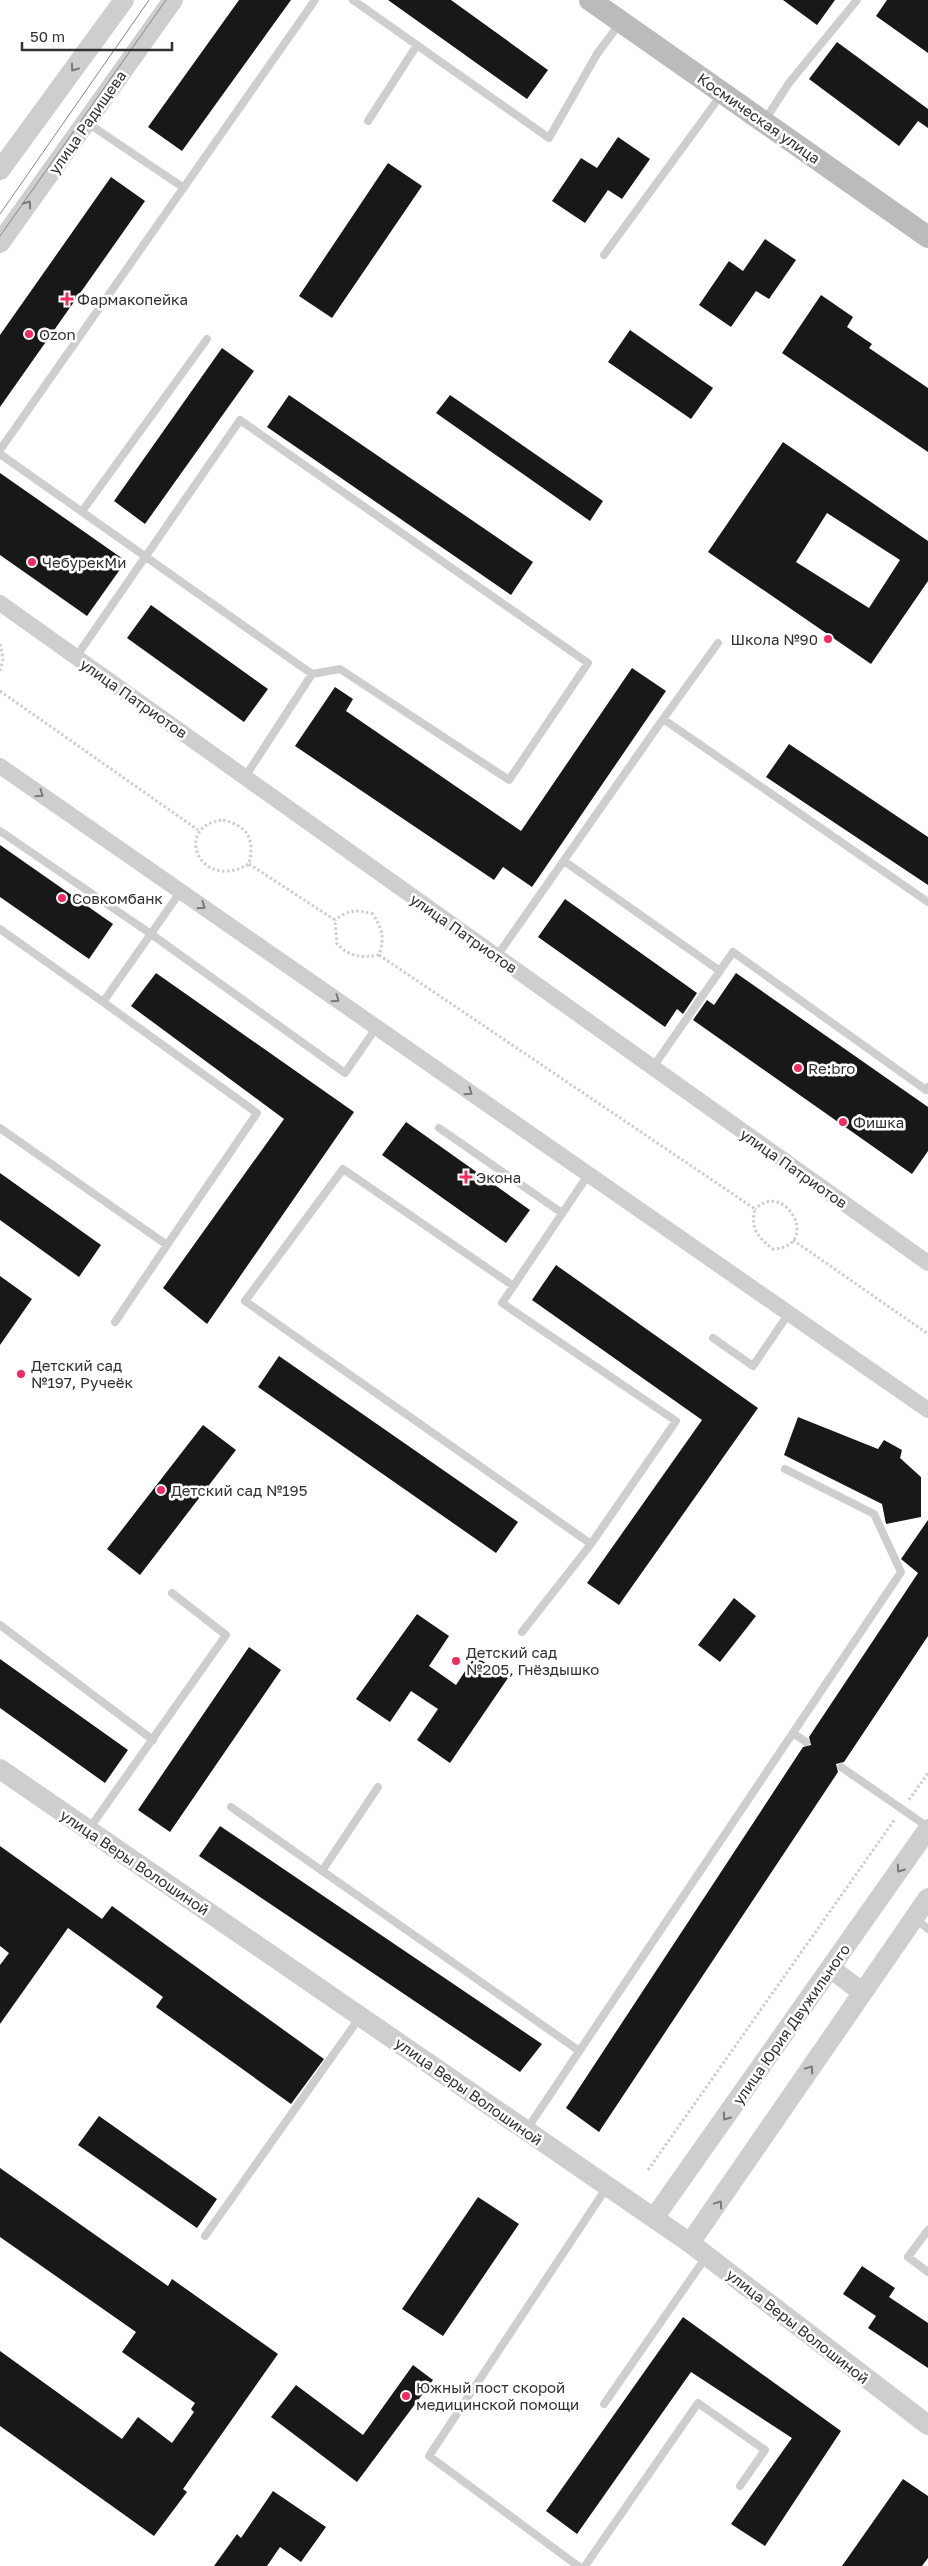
<svg xmlns="http://www.w3.org/2000/svg" width="928" height="2566" font-family="'Golos Text',sans-serif">
<style>
.building{fill:#181818;fill-rule:evenodd}
.lines{fill:none;stroke-linecap:round;stroke-linejoin:round}
.path{stroke:#cecece;stroke-width:3;stroke-dasharray:2.5 2.5;stroke-linecap:butt}
.service{stroke:#cecece;stroke-width:8}
.minor{stroke:#cecece;stroke-width:16}
.tertiary{stroke:#cecece;stroke-width:20}
.secondary{stroke:#bbb;stroke-width:22}
.tram{stroke:#868686;stroke-width:1}
.oneway{stroke:#787878}
.poi-dot{fill:#ef2b5f;stroke:#fff;stroke-width:2}
.labels{text-anchor:middle;dominant-baseline:central;stroke-width:5;stroke-linejoin:round;paint-order:stroke}
.street-label{font-size:15px;fill:#313131;stroke:#fff}
.poi-label{font-size:15px;fill:#313131;stroke:#fff;text-anchor:start}
</style>
<rect width="100%" height="100%" fill="#fff"/>
<path class="building" d="M239,0H291L182,151L148,127Z
M388,0H451L548,70L527,99Z
M783,0H835L817,25Z
M887,0H928V53L876,16Z
M837,42L928,109V128L918,121L899,146L809,79Z
M618,137L650,159L622,199L608,190L585,223L552,201L581,158L597,168Z
M388,163L422,186L332,318L299,296Z
M111,177L145,201L0,407V335Z
M765,239L796,260L769,299L756,291L731,327L699,305L729,261L743,271Z
M821,295L853,317L847,327L872,344L869,348L928,388V452L782,353Z
M630,330L713,388L691,419L608,362Z
M222,348L254,371L145,524L114,501Z
M289,395L533,562L511,595L267,427Z
M450,395L603,501L590,521L436,413Z
M783,442L928,541V581L871,664L708,552ZM827,513L900,560L869,608L796,562Z
M0,473L126,561L87,616L0,555Z
M151,605L268,689L244,722L127,638Z
M632,668L666,691L532,887L503,867L494,880L295,746L335,687L353,699L346,711L521,831Z
M789,744L928,837V885L766,777Z
M0,845L113,924L89,959L0,897Z
M565,899L697,993L683,1014L677,1009L665,1027L538,937Z
M156,973L354,1112L207,1324L163,1288L284,1119L131,1006Z
M736,973L928,1107V1151L912,1174L693,1020L707,1000L714,1005Z
M406,1122L530,1210L506,1243L382,1155Z
M0,1173L101,1245L79,1277L0,1220Z
M556,1265L758,1408L619,1605L587,1583L702,1420L532,1300Z
M0,1276L32,1299L0,1345Z
M279,1356L518,1522L496,1553L258,1387Z
M798,1417L878,1449L884,1440L902,1450L900,1458L921,1477V1517L886,1524L882,1504L784,1455Z
M203,1425L236,1450L140,1575L107,1549Z
M928,1520V1636L844,1762L836,1764L838,1772L599,2132L566,2108L803,1747L811,1745L809,1737L918,1573L901,1559Z
M734,1598L756,1616L720,1662L698,1645Z
M417,1614L449,1636L429,1666L456,1685L475,1656L508,1678L450,1763L417,1740L438,1709L411,1691L390,1722L356,1699Z
M249,1647L281,1670L170,1832L138,1810Z
M0,1659L128,1750L105,1783L0,1708Z
M220,1826L542,2044L520,2072L199,1856Z
M0,1846L102,1919L112,1906L324,2059L291,2104L156,2007L163,1997L68,1928L0,2024V1965L9,1953L0,1946Z
M99,2116L217,2199L197,2228L78,2145Z
M0,2168L168,2286L172,2279L278,2354L183,2489L187,2492L154,2536L0,2426V2351L122,2439L138,2417L172,2443L194,2412L191,2409L195,2403L122,2352L136,2332L0,2237Z
M478,2197L519,2224L443,2336L402,2309Z
M862,2266L895,2288L889,2297L928,2323V2368L868,2328L876,2316L843,2294Z
M683,2317L841,2431L765,2546L731,2524L792,2438L691,2372L577,2534L546,2511Z
M413,2365L433,2380L357,2482L271,2417L296,2385L363,2435Z
M903,2479L928,2496V2558L922,2566H842Z
M273,2491L326,2527L301,2562L280,2547L267,2566H214L237,2534L241,2538Z"/>
<g class="lines">
<path class="path" d="M0,644L3,659L0,671
M0,691L198,830
M223,820C248,826 255,839 249,864C199,893 172,825 223,820Z
M249,864L335,920L337,944C350,957 361,958 379,955C385,937 382,929 373,914C356,909 348,910 335,920
M379,955L755,1209C750,1229 758,1237 773,1249C822,1247 786,1179 755,1209
M793,1240L928,1334
M909,1800L928,1773
M648,2170L895,1819"/>
<path class="service" d="M353,0L549,138L597,54L620,23
M765,120L789,83L857,0
M368,121L417,45
M86,122L184,188
M604,255L721,95
M0,450L315,0
M0,454L312,674L340,669L509,780L588,663L240,420L76,657
M83,510L207,339
M663,719L718,643
M245,777L312,674
M0,831L151,934L345,1073L376,1028
M564,861L720,971
M0,929L103,1002
M497,956L663,719L928,902
M653,1067L733,952L926,1090L928,1087
M0,1128L167,1245L257,1113L103,1002L181,891
M439,1128L562,1213
M512,1285L343,1169L245,1301L591,1544L676,1421L502,1303L588,1175
M115,1322L167,1245
M713,1338L753,1366L789,1313
M0,1625L153,1740
M522,1632L591,1544
M793,1733L806,1742
M841,1767L928,1827
M231,1807L578,2050
M89,1829L226,1635L172,1593
M322,1871L378,1787
M916,1919L928,1929
M527,2129L901,1572L874,1514L785,1469
M928,2230L908,2257L928,2272
M205,2236L360,2017
M604,2404L706,2257
M578,2566L429,2456L607,2187
M585,2566L698,2403L765,2450L740,2486"/>
<path class="minor" d="M0,603L928,1263
M0,766L928,1410"/>
<path class="tertiary" d="M0,170L124,0
M0,243L173,0
M0,1769L690,2243L928,2425
M830,1968L862,1992
M654,2218L928,1829
M690,2243L928,1898"/>
<path class="secondary" d="M590,0L928,237"/>
<path class="tram" d="M0,214L149,0
M0,236L166,0"/>
</g>
<defs><path id="oneway-chevron" d="M-2-3.5L2.5 0L-2 3.5" fill="none" stroke-width="1.6" stroke-linecap="round" stroke-linejoin="round" transform="scale(1.25)"/></defs>
<g class="oneway">
<use href="#oneway-chevron" transform="translate(74 68) rotate(126)"/>
<use href="#oneway-chevron" transform="translate(28 204) rotate(-55)"/>
<use href="#oneway-chevron" transform="translate(40 794) rotate(35)"/>
<use href="#oneway-chevron" transform="translate(202 906) rotate(35)"/>
<use href="#oneway-chevron" transform="translate(336 999) rotate(35)"/>
<use href="#oneway-chevron" transform="translate(469 1092) rotate(35)"/>
<use href="#oneway-chevron" transform="translate(900 1869) rotate(125)"/>
<use href="#oneway-chevron" transform="translate(810 2069) rotate(-56)"/>
<use href="#oneway-chevron" transform="translate(726 2117) rotate(125)"/>
<use href="#oneway-chevron" transform="translate(719 2204) rotate(-56)"/>
</g>
<g class="poi-dot">
<path d="M64.5 291.5h5v5h5v5h-5v5h-5v-5h-5v-5h5z"/>
<circle cx="29" cy="334" r="5"/>
<circle cx="32" cy="562" r="5"/>
<circle cx="828" cy="639" r="5"/>
<circle cx="62" cy="898" r="5"/>
<circle cx="798" cy="1068" r="5"/>
<circle cx="843" cy="1122" r="5"/>
<path d="M463.5 1169.5h5v5h5v5h-5v5h-5v-5h-5v-5h5z"/>
<circle cx="21" cy="1374" r="5"/>
<circle cx="161" cy="1490" r="5"/>
<circle cx="456" cy="1661" r="5"/>
<circle cx="406" cy="2396" r="5"/>
</g>
<g class="labels">
<g class="street-label">
<text transform="translate(759 118) rotate(35)">Космическая улица</text>
<text transform="translate(87 122) rotate(-55)">улица Радищева</text>
<text transform="translate(134 698) rotate(35)">улица Патриотов</text>
<text transform="translate(464 933) rotate(35)">улица Патриотов</text>
<text transform="translate(794 1168) rotate(35)">улица Патриотов</text>
<text transform="translate(135 1862) rotate(34)">улица Веры Волошиной</text>
<text transform="translate(791 2024) rotate(-55)">улица Юрия Двужильного</text>
<text transform="translate(469 2091) rotate(35)">улица Веры Волошиной</text>
<text transform="translate(798 2326) rotate(38)">улица Веры Волошиной</text>
</g>
<g class="poi-label">
<text x="77" y="299">Фармакопейка</text>
<text x="39" y="334">Ozon</text>
<text x="42" y="562">ЧебурекМи</text>
<text x="818" y="639" text-anchor="end">Школа №90</text>
<text x="72" y="898">Совкомбанк</text>
<text x="808" y="1068">Re:bro</text>
<text x="853" y="1122">Фишка</text>
<text x="476" y="1177">Экона</text>
<text x="31" y="1365">Детский сад<tspan x="31" dy="17">№197, Ручеёк</tspan></text>
<text x="171" y="1490">Детский сад №195</text>
<text x="466" y="1652">Детский сад<tspan x="466" dy="17">№205, Гнёздышко</tspan></text>
<text x="416" y="2387">Южный пост скорой<tspan x="416" dy="17">медицинской помощи</tspan></text>
</g>
</g>
<path d="M22 42v8h150v-8" fill="none" stroke="#313131" stroke-width="2.5"/>
<text x="30" y="42" font-size="15" fill="#313131" stroke="#ffffff" stroke-width="4" paint-order="stroke">50 m</text>
</svg>
